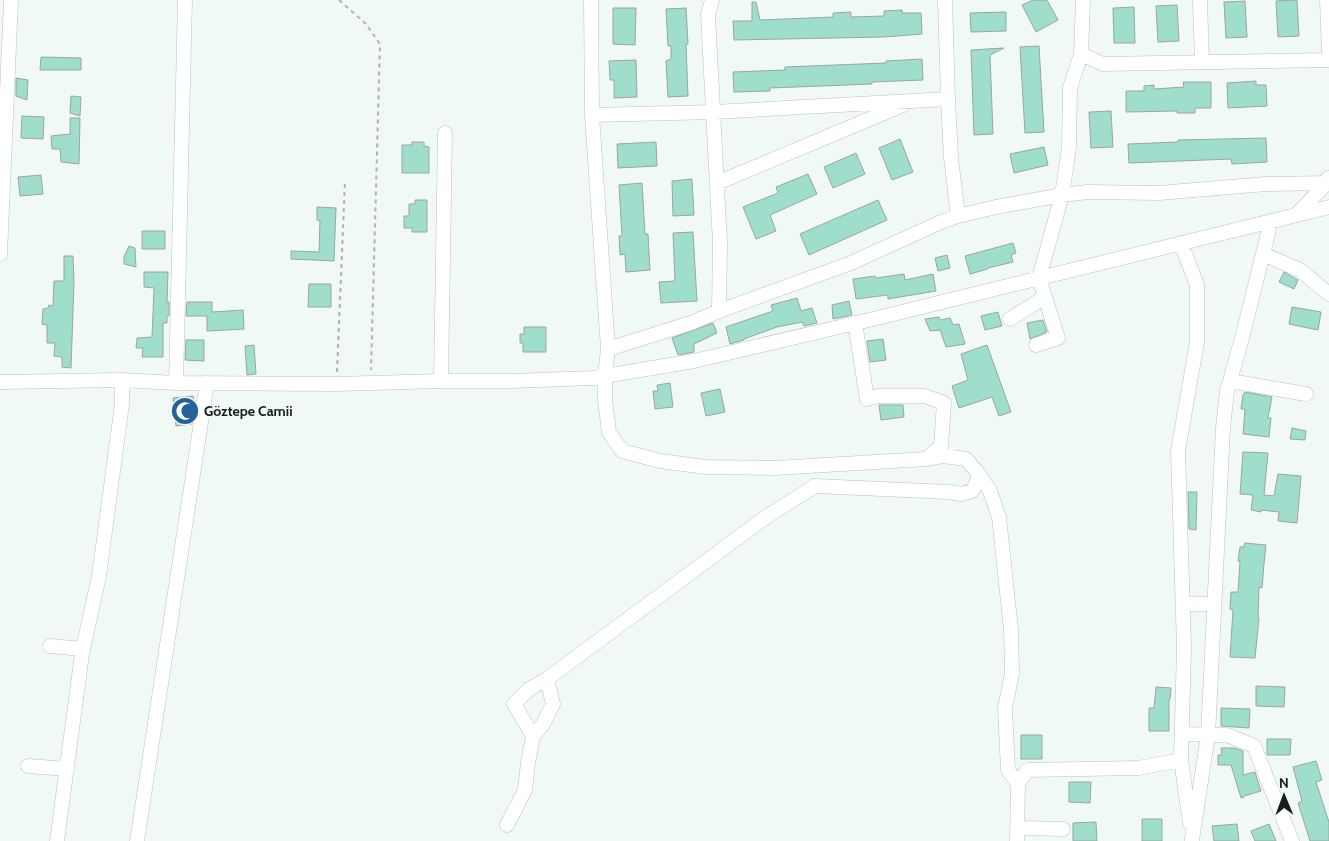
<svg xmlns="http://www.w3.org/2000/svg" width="1329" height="841" font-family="Cabin,sans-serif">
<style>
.building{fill:#9fddcd;stroke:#9ca5a2}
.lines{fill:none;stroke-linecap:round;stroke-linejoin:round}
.minor-casing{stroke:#bbc3be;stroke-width:15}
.path{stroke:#aeb4b1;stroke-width:2;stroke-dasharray:4 4;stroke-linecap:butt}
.minor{stroke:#fff;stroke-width:14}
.labels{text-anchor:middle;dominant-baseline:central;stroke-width:4;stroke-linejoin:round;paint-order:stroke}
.poi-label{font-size:14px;font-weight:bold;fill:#1c1e1d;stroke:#f1f9f4;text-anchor:start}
</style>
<rect width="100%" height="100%" fill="#f1f9f4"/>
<path class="building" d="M1033,0H1047L1058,20L1036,32L1022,5Z
M1297,0L1299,36L1278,37L1276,1Z
M1245,1L1247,37L1226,38L1224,2Z
M752,2H756L760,20L833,17V13L851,12V17L884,16V11L902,10V13H921L922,34L884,37L734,40L733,21H752Z
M1177,5L1179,41L1158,42L1156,6Z
M1134,7L1135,43H1114L1113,8Z
M613,8H636L635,45L613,44Z
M686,8L688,44H686L688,96L668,97L666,61L671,59V46H668L666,9Z
M1006,12V31L971,32L970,13Z
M1039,46L1044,132L1025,133L1020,47Z
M1004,48L990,55L993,134L974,135L971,50Z
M41,57L81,58V70H40Z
M922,59L923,80L872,82V84L770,88V91L734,92L733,72L785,70V67L886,63V61Z
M636,60L637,97L614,98V80H610L609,61Z
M16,78L28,80L27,100L16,96Z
M1256,81V85H1266L1267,106L1228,108L1227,83Z
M1183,82H1211V108H1195V113H1177V111L1126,112V91H1144V86L1154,85V89L1184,87Z
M71,96L81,97L80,116L70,113Z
M1111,111L1113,147L1091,148L1089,112Z
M22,116L44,117L43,139L21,138Z
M70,118H80L79,164L61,162L60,149H52L51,136L70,134Z
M1266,138L1267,162L1232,164L1231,159L1129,163L1128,144L1178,142V140Z
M900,139L913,172L892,180L879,148Z
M412,142H424V146L429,147V173H402V145H412Z
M656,142L657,166L618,168L617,144Z
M1044,147L1048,165L1014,173L1010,154Z
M856,153L865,174L833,188L824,167Z
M808,174L817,194L770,215L776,231L756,239L743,207L778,193L776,187Z
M41,175L43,194L20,196L18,177Z
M692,179L694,215L673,216L672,181Z
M642,183L645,234H648L650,270L626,272L625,254L620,255L619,236H622L619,185Z
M415,200H427V232H412V228H404V216H409V204H415Z
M878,200L887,220L809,255L800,234Z
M317,207L336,208L334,261L291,259V251L319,252L320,221L317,220Z
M142,231H165V249H142Z
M693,232L697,301L661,303L659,282L675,281L673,233Z
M1013,243L1016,253L1011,255L1013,262L988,268V269L970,274L965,256Z
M129,246L135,248L136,267L124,264V257Z
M947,255L950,268L938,271L935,258Z
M64,256H73L74,281L71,368L62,367V357L54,356L55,343H47V325L42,324L43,309L48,308L49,305L53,306L54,281H64Z
M144,272H168L167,302H169V316H167V323H163V357H142L143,348H136L137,338L152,337L154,288L144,287Z
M1284,272L1298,280L1294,289L1279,282Z
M904,274L905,280L933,274L936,291L888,299V295L856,299L853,279L875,276L876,278Z
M309,284H331V307H308Z
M797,298L801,311L812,308L817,323L804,326L802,322L777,327L744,339V340L730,344L726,327L773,311L771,305Z
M849,301L852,315L833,319L832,305Z
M187,302H212V312L243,310L244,329L207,331V316H186Z
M1292,307L1321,312L1318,330L1289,324Z
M998,312L1002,326L985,330L981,316Z
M939,317L941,320L950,318L953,325L959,324L965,344L946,347L940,330L930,331L925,319Z
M1043,320L1047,332L1030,339L1027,323Z
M713,323L717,333L694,344V352L678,355L672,338Z
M524,327H546V352H523V343H520V334H524Z
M883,339L886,360L870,362L867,341Z
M186,340H204V361L185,360Z
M254,345L256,374L247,375L245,346Z
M987,345L1011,412L999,416L992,397L959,408L952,386L968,380L961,354Z
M670,383L673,407L655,409L653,391H658L657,385Z
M720,389L725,412L706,416L701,393Z
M1245,392L1272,397L1268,418H1271L1269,437L1243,434L1245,409H1241L1243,395Z
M193,396L195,407L192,424L176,426L173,398Z
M879,405H903L904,417L881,420Z
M1292,428L1306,431L1305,440L1290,439Z
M1243,452L1268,453L1264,495L1274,496L1278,474L1301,476L1297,523L1278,521L1279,512L1261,510V512L1251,510L1253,495L1240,494Z
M1188,492H1197L1196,530L1189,529Z
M1245,543L1266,545L1264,564L1262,588L1259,587L1258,618H1259L1255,658L1230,657L1233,610L1230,609L1231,592H1238L1240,561H1238L1240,547H1244Z
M1256,686L1285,687L1284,707L1256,706Z
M1156,687L1171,688L1170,699H1169V731H1149V708H1154Z
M1221,708L1250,709L1249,728L1221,726Z
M1021,735H1042V759H1021Z
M1267,739H1291L1290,755H1267Z
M1221,748H1235L1243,751V775L1255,772L1261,791L1244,796V797L1241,798L1231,765H1218V755H1222Z
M1316,761L1322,780L1316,782L1329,822V841H1310L1298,803L1302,801L1293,767Z
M1069,782H1091L1090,803L1069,802Z
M1142,819H1162V841H1142Z
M1096,822L1097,841H1073V823Z
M1237,824L1239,841H1214L1212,826Z
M1269,824L1276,841H1255L1251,831Z"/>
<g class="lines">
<defs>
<path id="minor" d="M712,0L708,15L720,244L719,311
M945,0L948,99L951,158L958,216
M1200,0L1202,62
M1327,0L1329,51
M1081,54L1103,64L1329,60
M592,115L714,112L948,99
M717,183L903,105
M1297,214L1327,183L1328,178
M1181,243L1197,285V342L1178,451L1184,647L1181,760L1190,823
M0,254L11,0
M1263,254L1300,270L1329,294
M1010,319L1045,297
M855,323L867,399L878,396H925L944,403L941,446L927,458
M1036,345L1058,338L1039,278L1062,195L1069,148L1070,88L1081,54L1083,0
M608,349L691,323L719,311L851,263L941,222L958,216L996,207L1062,195L1088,192L1159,193L1266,184L1327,183
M441,381L445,133
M1230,381L1306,394
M0,382L122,380L176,383L336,384L441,381H511L593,378L694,361L869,320L1329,207
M176,383L185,0
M978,473L990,491L999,517L1011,630L1012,674L1005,708L1008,770L1018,784
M1183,604H1214
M50,646L83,649
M1182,734L1227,735L1254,746L1292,841
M533,736L543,724L553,704L547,679L766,517L815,486L949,492L961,494L972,491L978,480V473L966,459L943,456L926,459L775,468L706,467L660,461L622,451L609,432L605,400V376L608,349L592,115L591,0
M28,766L67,769
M507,825L525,790L528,763L533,736L514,704L529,689L547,679
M1017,828L1063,829
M1192,840L1208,735L1223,428L1227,391L1242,338L1271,221
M57,841L82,654L99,576L122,404V380
M137,841L207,383
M1017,841L1018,784L1027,770L1138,768L1181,760"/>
</defs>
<use href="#minor" class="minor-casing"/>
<path class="path" d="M339,0L366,24L380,44L371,370
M337,372L345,181"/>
<use href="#minor" class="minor"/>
</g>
<defs>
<symbol id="mosque-disc" viewBox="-11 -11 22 22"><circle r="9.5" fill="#256299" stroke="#f1f9f4"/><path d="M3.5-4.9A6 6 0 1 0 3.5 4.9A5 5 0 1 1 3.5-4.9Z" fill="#fff"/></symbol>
</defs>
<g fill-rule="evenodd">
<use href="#mosque-disc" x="169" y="395" width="32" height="32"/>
</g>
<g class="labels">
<g class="poi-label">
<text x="204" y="411">Göztepe Camii</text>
</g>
</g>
<g transform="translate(1284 796) rotate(359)" stroke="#f1f9f4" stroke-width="4" paint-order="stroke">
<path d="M0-4L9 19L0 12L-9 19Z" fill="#1c1e1d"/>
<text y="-8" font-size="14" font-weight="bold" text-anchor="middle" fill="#1c1e1d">N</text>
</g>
</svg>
